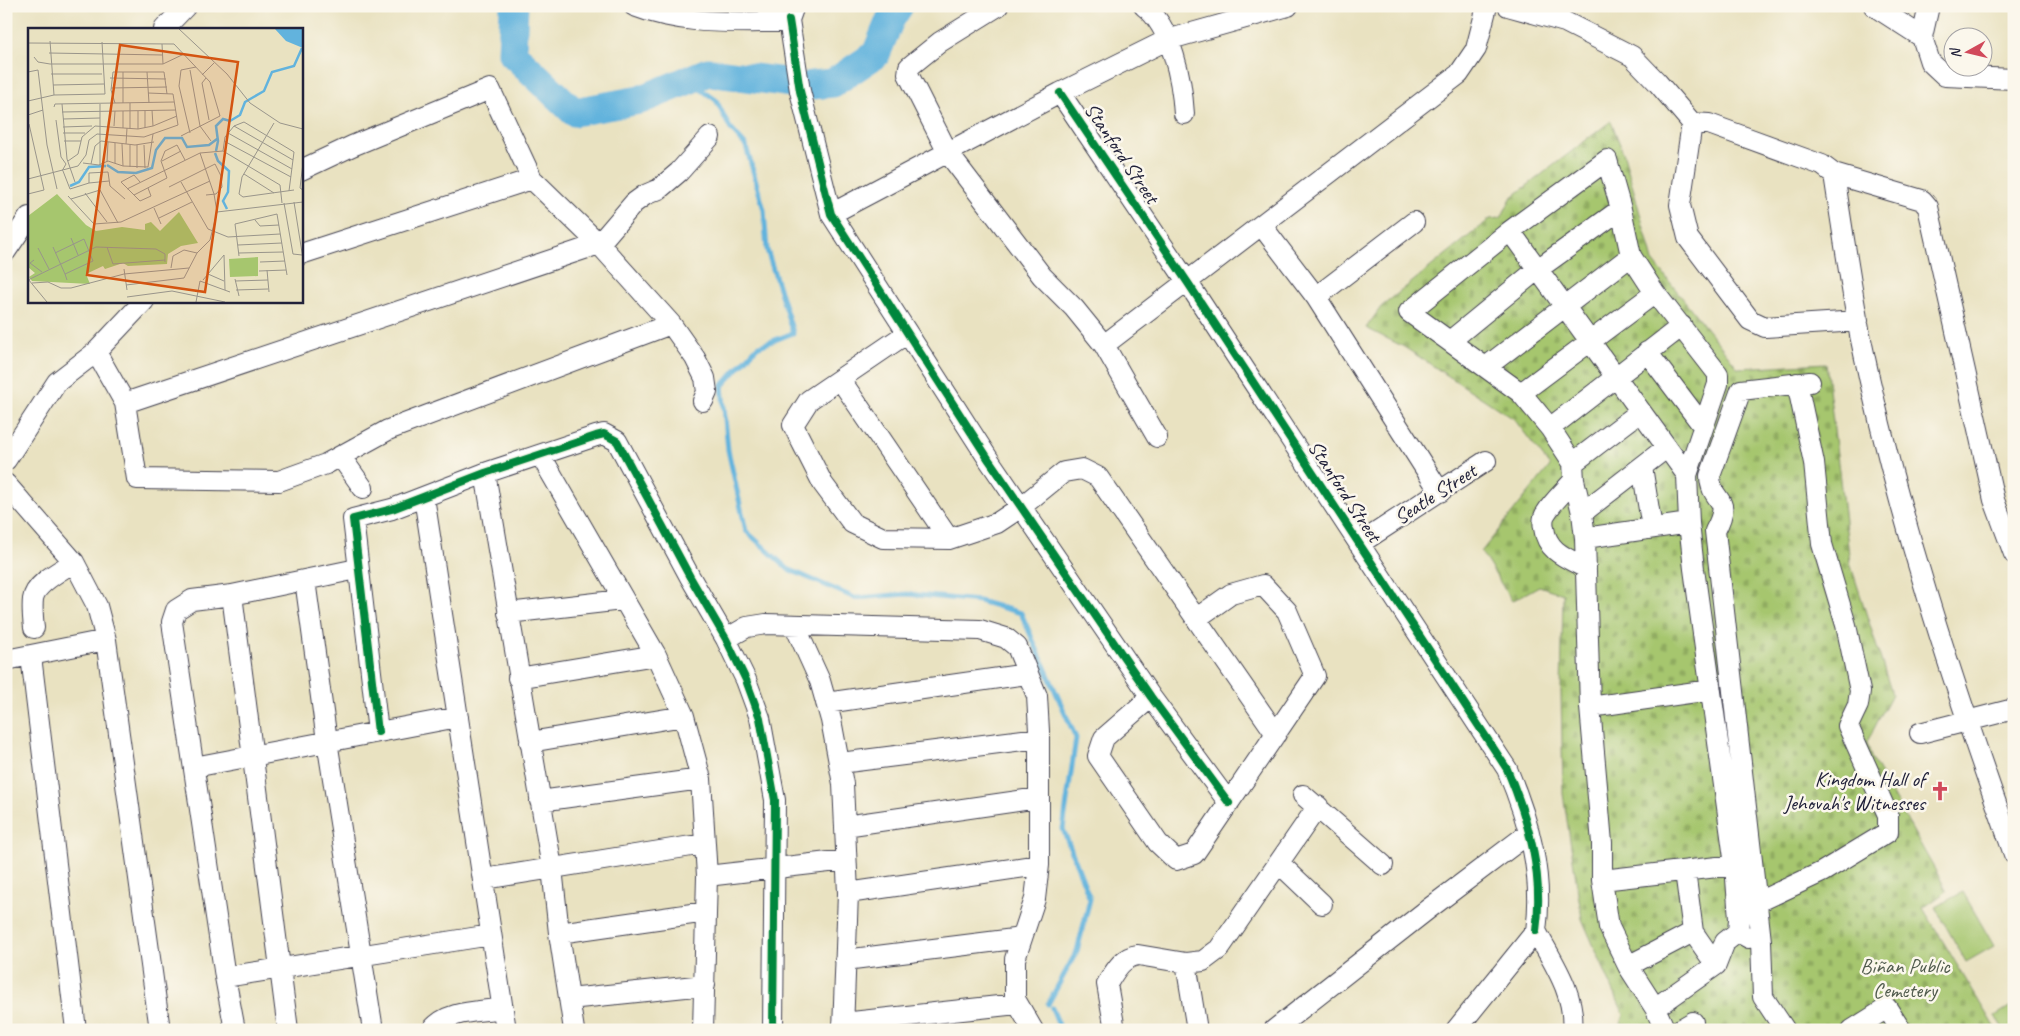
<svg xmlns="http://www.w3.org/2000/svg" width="2020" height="1036" font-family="Caveat,sans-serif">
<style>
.cemetery{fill:url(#cemetery-stones);stroke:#647454}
.pitch{fill:#a6c66e;stroke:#647454}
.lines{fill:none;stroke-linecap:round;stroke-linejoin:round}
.stream{stroke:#62b3dd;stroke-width:5}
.river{stroke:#62b3dd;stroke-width:29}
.minor-casing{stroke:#403f4f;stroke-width:22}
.minor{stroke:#fff;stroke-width:20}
.cycleway-casing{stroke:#fbf7ec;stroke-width:11}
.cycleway{stroke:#00873e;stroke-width:8}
.labels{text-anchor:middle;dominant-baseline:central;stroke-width:5;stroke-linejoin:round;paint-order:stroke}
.street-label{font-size:21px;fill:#22223b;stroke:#fbf7ec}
.poi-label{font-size:21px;fill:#22223b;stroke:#fbf7ec;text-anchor:end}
.park-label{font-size:21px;fill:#505b4d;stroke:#fbf7ec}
.inset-river{fill:none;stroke:#62b3dd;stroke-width:2.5}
.inset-road{fill:none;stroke:#99958b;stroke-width:1}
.view{fill:#d45411;fill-opacity:0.15;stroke:#d45411;stroke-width:2.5}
.inset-edge{fill:none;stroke:#22223b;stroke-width:2.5}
</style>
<defs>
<pattern id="cemetery-stones" width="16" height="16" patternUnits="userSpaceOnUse" patternTransform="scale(1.25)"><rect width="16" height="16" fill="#a6c66e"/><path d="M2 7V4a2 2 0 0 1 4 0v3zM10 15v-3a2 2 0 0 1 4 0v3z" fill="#8faa60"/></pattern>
</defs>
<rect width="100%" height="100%" fill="#fbf7ec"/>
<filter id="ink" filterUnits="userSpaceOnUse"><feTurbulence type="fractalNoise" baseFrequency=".02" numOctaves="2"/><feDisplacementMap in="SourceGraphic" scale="10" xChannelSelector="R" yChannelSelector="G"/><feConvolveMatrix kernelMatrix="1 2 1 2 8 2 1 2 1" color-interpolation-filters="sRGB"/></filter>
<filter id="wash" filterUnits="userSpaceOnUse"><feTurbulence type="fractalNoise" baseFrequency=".0096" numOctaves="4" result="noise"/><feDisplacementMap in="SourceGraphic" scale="20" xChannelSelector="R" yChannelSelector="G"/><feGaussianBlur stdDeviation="1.12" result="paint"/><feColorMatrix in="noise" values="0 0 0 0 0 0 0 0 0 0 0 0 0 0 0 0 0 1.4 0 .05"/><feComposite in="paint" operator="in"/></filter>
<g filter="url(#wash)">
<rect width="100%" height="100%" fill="#e9e2c1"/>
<path class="cemetery" d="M1611,121L1624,155L1653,261L1738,368L1826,363L1850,563L1892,694L1867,742L1871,757L1947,891L1923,908L1996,1030H1619L1624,1015L1582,919L1563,794L1561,692L1563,594L1539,586L1512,601L1481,552L1550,466L1514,419L1404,347L1366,328L1381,307L1490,219L1501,218L1511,198Z"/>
<path class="pitch" d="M1963,892L1994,946L1966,962L1935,907Z
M2014,1004V1030H2004L1995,1016Z"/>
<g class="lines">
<path class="stream" d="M689,81L716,100L730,128L746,146L764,210L767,250L793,333L757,347L722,386L728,450L746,531L788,569L855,598L907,594L979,601L1021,613L1076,738L1063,829L1090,899L1077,951L1048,1004
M1052,1008L1061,1030"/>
<path class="river" d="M514,6L512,53L574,112L640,100L708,72L792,83
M812,85L833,83L876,54L890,20L899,6"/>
</g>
</g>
<g filter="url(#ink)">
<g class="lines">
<defs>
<path id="minor" d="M634,6C683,25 729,22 781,22L789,20L794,6
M998,6L940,42L909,67L908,74L948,153L1042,276L1074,308L1104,345L1157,437
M1144,6C1172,27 1182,81 1184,114
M1508,6L1565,22L1632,56L1657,82L1692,123L1709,124L1822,165L1834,174L1922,200L1928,207L1994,500L2014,554
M1874,6L1922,37
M1929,6L1922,37L1930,62L1945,76L2014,79
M789,20L800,91L831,214L989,460L1151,697L1229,803
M164,29L186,6
M1060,93L1188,283L1507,769C1529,821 1544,875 1536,931
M1692,123L1680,205L1688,238L1750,320L1765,327L1858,321
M301,170L352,146L490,89L532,179L599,244L671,324L695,358L705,378L707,392L703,401
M1834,174C1842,227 1850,281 1860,335C1896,511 1953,684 2014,854
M831,214L1060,93L1167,40L1288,6
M1262,226L1316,297L1440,492
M1510,231L1687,475
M6,251L29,217
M301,254L532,179
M1316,297L1414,222
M906,334L809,400L793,425L823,484L852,523L883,538L949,539L997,523L1021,507L1064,472L1082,469L1098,477L1276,734
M1450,341L1538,269L1621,209
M1104,345L1459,74L1476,49L1487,6
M96,352L125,403L137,479L279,481L326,464L388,430L671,324
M1647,352L1703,426
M1486,367L1631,256
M840,379L949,539
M1521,393L1655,293
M125,403L599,244L634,203L645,195L659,189L679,172L710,137
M1550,428L1682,326
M341,457L363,488
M6,460L57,382L96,352L144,301
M1573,463L1640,412
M1642,467L1652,528
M485,473L552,868L559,933L574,1030
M1574,480C1565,491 1553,501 1546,513C1543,517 1543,523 1544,528C1547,552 1567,558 1586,568
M6,484L74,562L97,606L106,640L160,1030
M424,497L506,1030
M1582,513L1666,448
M1585,538L1689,523
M1359,544L1486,461
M305,580L327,741L373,1030
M232,595L288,1030
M508,613L622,600
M795,626L820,681L831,720L843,784L848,893L843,1030
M34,628C33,619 32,608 33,599C35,583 62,570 74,562
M726,639L747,627L766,624L980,630L1006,638L1017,647L1037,696L1039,731V865L1035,899L1015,959V999L1033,1030
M656,655L684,716L701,779L707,876L703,1030
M31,656L76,1030
M6,660L106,640
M518,678L656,655L541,456
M1151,697L1104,738L1098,756L1158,843L1176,860L1194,854L1315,676L1287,611L1263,585L1231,594L1197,618
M826,703L1027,674
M1590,707L1710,690
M378,732L353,519L392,509L485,473L596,436L604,434L617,441L690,577L726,639L746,680L760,718L775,800L773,1030
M1920,733L2014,709
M530,742L684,716
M840,763L1039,738
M194,767L458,717
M1303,795L1383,865
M540,801L701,779
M845,826L1038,798
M1279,863L1322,904
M1735,865L1602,880V843L1590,707L1585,538L1582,513L1574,480L1573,463L1550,428L1521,393L1409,312L1510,231L1607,160L1621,209L1631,256L1655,293L1718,374V384L1687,475L1689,523L1694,569L1735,865L1739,919L1738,932
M1685,871L1693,932L1716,965
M707,876L846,860
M484,879L704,844
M1602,880L1609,927L1628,966L1655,1008L1716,965L1725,942L1738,932L1749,938
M848,893L1039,865
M1756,903L1822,872L1888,832V815L1848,726L1858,705L1860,691L1846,625L1822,544L1814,463L1797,383
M1536,931C1552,961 1576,994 1572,1030
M559,933L706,912
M845,960L1022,938
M1186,963L1197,1030
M1628,966L1693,932
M225,977L491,935
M569,999L705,985
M1655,1008L1665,1030
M843,1023L1017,1004
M235,1030L225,977L172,622L176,610L192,600L232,595L357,569
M432,1030C446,1010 481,1012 503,1008
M1115,1030L1107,984C1115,971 1122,957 1138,955L1186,963L1203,961L1219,949L1318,806
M1274,1030L1427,910L1529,833
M1456,1030L1536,931
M1679,1030L1693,1022
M1785,1030L1763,997L1761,941L1715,531C1734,495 1711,505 1710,476L1741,390L1810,382
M1852,1030L1887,1008L1901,1030"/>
</defs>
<use href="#minor" class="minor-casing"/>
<use href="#minor" class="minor"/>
<defs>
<path id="cycleway" d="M789,20L800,91L831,214L989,460L1151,697L1229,803
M1060,93L1188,283L1507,769C1529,821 1544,875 1536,931
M378,732L353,519L392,509L485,473L596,436L604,434L617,441L690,577L726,639L746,680L760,718L775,800L773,1030"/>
</defs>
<use href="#cycleway" class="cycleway-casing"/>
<use href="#cycleway" class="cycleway"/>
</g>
</g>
<defs>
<symbol id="church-bare" viewBox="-9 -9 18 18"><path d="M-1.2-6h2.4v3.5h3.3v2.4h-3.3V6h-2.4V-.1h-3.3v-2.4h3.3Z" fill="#d1495b" stroke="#fbf7ec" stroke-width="2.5" paint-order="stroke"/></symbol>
</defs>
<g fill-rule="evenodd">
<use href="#church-bare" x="1926" y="777" width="28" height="28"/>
</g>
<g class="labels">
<g class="street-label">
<text transform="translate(1122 153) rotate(56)">Stanford Street</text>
<text transform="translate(1345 491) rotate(57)">Stanford Street</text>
<text transform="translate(1435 494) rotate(-33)">Seatle Street</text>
</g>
<g class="poi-label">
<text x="1925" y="779">Kingdom Hall of<tspan x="1925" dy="24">Jehovah's Witnesses</tspan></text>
</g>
<g class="park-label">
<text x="1905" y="966">Biñan Public<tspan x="1905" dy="24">Cemetery</tspan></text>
</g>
</g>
<g transform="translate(28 28)">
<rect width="275" height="275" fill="#e9e2c1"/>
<path d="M230,229V248L202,249L201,231Z" fill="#a6c66e"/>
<path d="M29,166L58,197L68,203L94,199L117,202V196L123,194L132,203L151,184L170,215L153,218L140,226L139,236L100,238L95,235L77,241L75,238L58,246L62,256L4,253L1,249L7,245L0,239V188Z" fill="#a6c66e"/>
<path d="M247,1H275V20L258,13Z" fill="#62b3dd"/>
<path class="inset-river" d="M188,123L190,113L188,98L195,91L202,93L212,87L217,74L236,63L244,44L266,38L274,20M187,125L190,133L201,143L200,164L195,173L199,181M79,137L90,144L108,145L124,140L128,122L137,110H154L159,119L181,117L189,111M42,158L51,154L61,139L78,138"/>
<path class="inset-road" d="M151,1L199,46L222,75L252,95L275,101M22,13L26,67M0,15L146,16L182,54L192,88L153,108M134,16L135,36M21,25L135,27M6,29L10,34L22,36H135L156,26M162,42L172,98L183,113M0,44L10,42L19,117L29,161M95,44V75M119,44L121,75M23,46H74M174,47L186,35M82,50L138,51M178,50L174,55L181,92M25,57L76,56M83,60L139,59M0,73L26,67L77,66L74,14M87,75L83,62L85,44H136L139,66M102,75V101M34,76L39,131L47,154M26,79L27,76L146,74M117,82V100M124,82L125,98L149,88M95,83V100M34,84L148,82M0,87L15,82M35,91L72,90M28,92L33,129L38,136L34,143M246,95L214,149L211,166L215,169L266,162M86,98L87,83M206,98L265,132M35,99L64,98M110,101V83M35,105H57M162,105L151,58L153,42L168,39M200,105L264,141M36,113H53M196,113L263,149M94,116L95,138M98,116L99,100M102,117V139M116,117L117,140M40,133L50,126L54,109L67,98L110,101L125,98M134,133L153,123M79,134L80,114M55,135L71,137L80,133L95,138L120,139L125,106M87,135V115M275,135L272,160L275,162M63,136L67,118L73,113L107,117L126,114M72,137V76M109,140V117M35,143L42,161L61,155L81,153M216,146L246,165M0,151L50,138L58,127L61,112L69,106L116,109L150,97L145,66L120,65M112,154L106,147L93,154L112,173L123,168L120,160M153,154L180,201L200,209L252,206M61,155V145L80,144L82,158L97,171M141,159L187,136L193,148L194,159L188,166L178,167M99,161L172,125L195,123M57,165L79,194M0,166L16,162L1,96M106,167L139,150L133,133L137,123L149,117L157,132M40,168L66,196L93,194L182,153M43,171L72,162L90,195M266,174L275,231M254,175L252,157L195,123L197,109L206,98L216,94L266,124L261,163M256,175L265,226L274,227M126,180L133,196M189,184L275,174M131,190L164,174M227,192L232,198L251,197M43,210L50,227M210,217L254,215M25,219L37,246M79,219L85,236L137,232M10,220L21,241M27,225L56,211L65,233L37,246L39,252M211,225L255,224M211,228L207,196L249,186L259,247M6,232L2,235L14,244M232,234L257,233M143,240L145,228L156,222L169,225M96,241L99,262M239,242L241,264M231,243L258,242M180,246L196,253M0,251L19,274M207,251L211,268M0,252L68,219L128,221L137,226V234M175,252L196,227L197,262M207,253L240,252M4,255L20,254L33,260H43L96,246L161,240M98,257L156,250L169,225L182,212L189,184L186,166L172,125M208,262L240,261M99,269L144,263L197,274M168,274L172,253L202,264"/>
<path class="view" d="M92,17L210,34L177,264L59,247Z"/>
<rect width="275" height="275" class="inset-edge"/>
</g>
<rect width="2020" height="1036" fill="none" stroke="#fbf7ec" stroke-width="25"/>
<g transform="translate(1968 52) rotate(262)"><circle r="24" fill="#fbf7ec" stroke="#a4a2a5"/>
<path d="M0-4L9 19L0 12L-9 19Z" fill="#d1495b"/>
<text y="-8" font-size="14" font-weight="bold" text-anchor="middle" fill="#22223b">N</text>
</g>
</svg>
